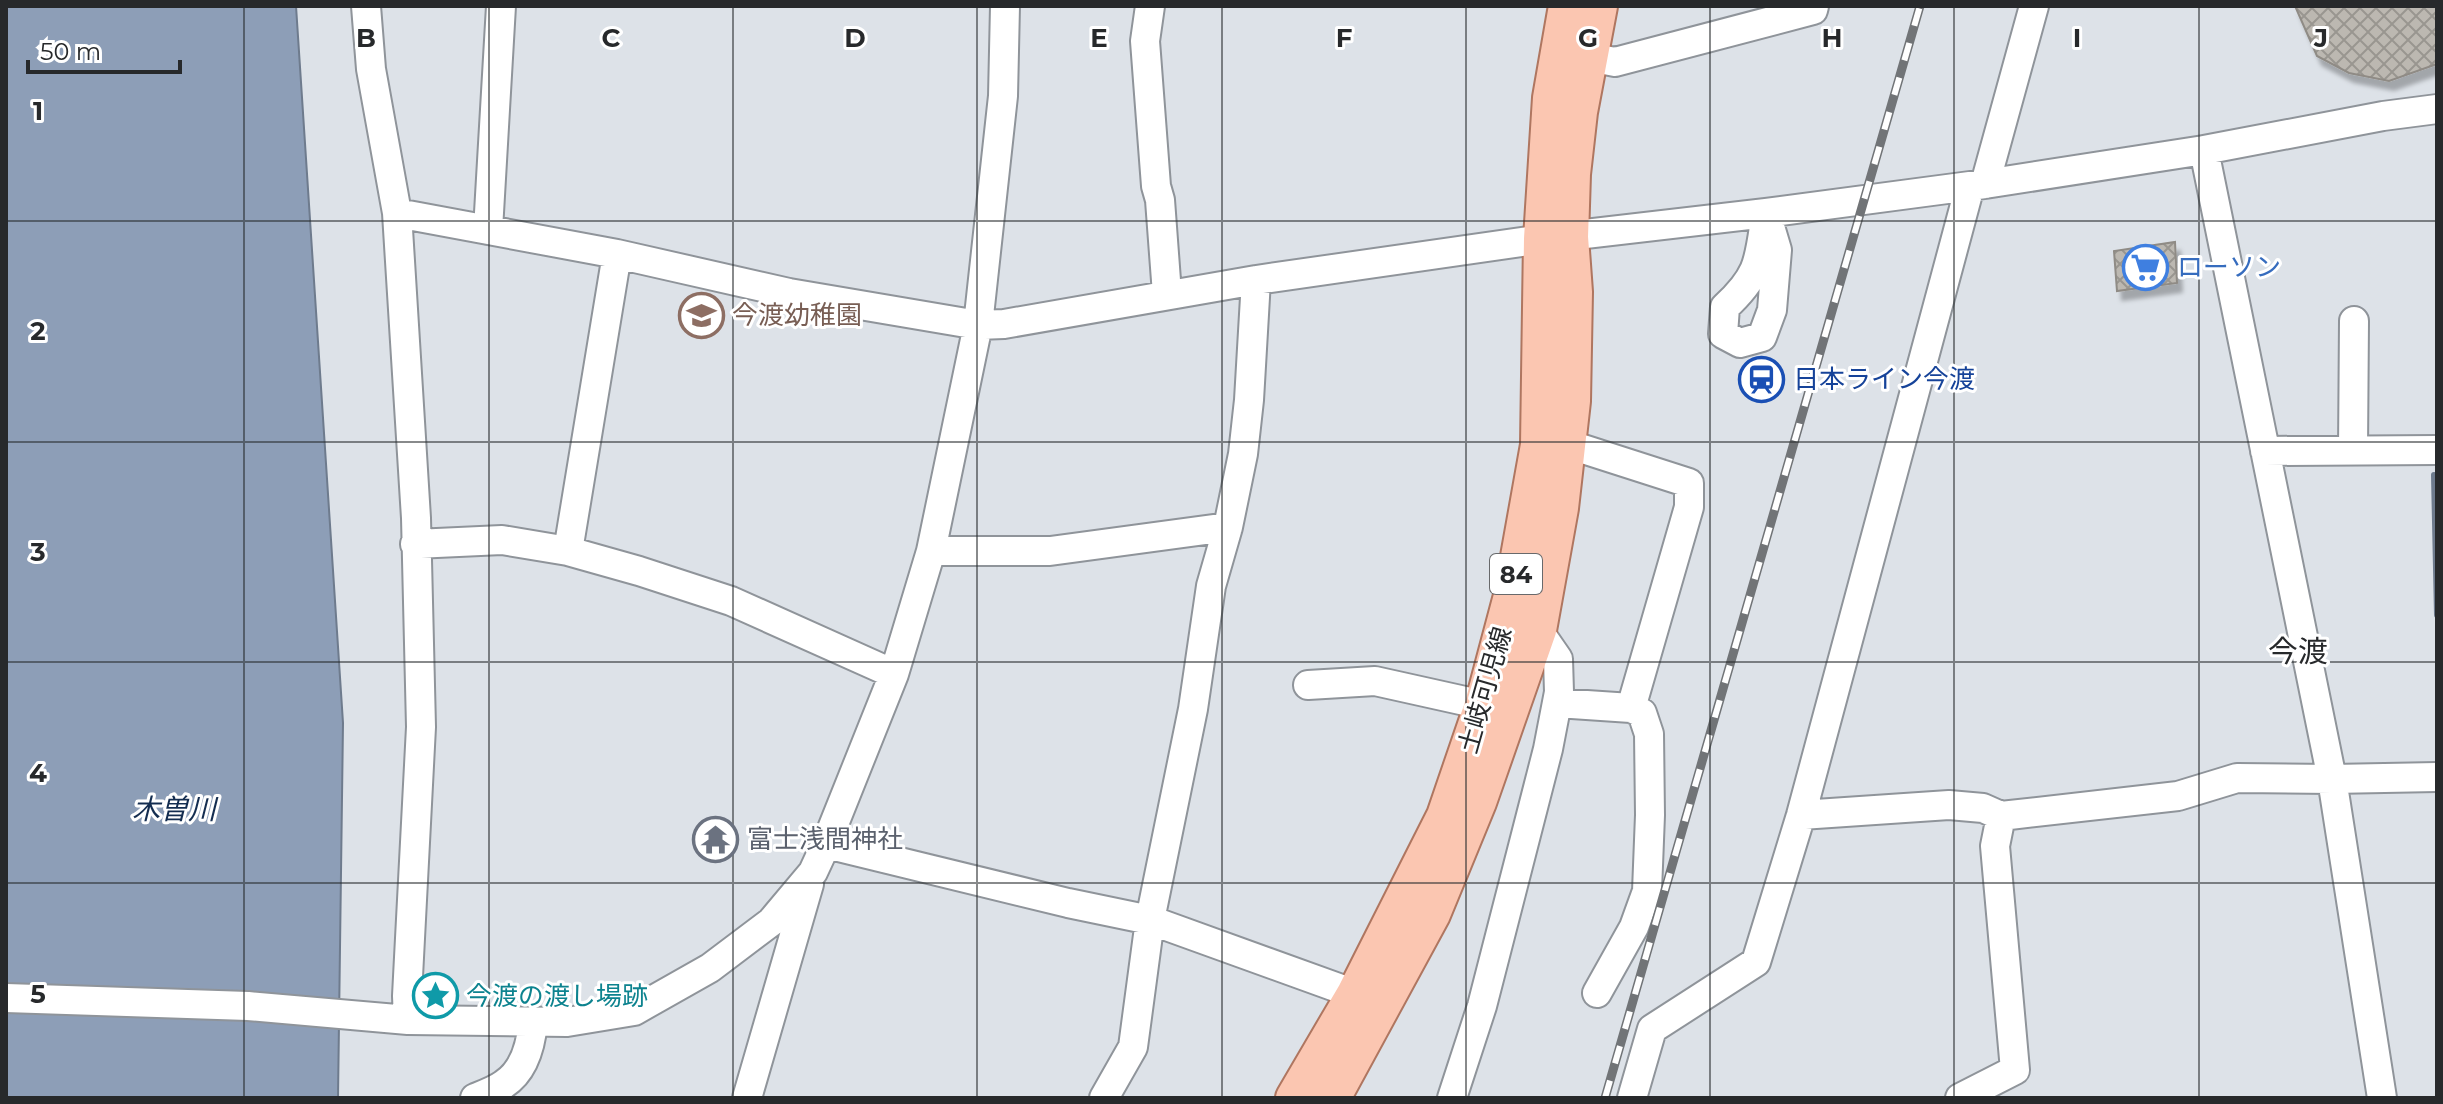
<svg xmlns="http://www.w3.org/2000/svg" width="2443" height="1104" font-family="Montserrat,'Noto Sans JP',sans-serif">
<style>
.water{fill:#8d9eb7;stroke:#6e7b8d;stroke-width:2}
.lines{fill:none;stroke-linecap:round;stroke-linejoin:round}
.stream{stroke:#6e7b8d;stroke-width:6}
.building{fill:url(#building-cross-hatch);stroke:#8f8b85;stroke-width:2;filter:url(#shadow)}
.minor-casing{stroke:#8f949a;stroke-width:32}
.major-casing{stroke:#af7660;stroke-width:40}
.minor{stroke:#fff;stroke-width:28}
.major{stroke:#fbc6b1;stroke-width:36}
.rail-casing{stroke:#717477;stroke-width:9}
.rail{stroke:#fff;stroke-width:6;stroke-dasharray:18;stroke-linecap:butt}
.grid{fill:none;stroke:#27292b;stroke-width:2;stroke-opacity:0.55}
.labels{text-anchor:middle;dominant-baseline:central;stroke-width:6;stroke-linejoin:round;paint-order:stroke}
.shield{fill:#fff;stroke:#68696b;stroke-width:2}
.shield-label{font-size:24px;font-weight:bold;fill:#27292b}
.shop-label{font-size:26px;fill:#366cbe;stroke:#fff;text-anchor:start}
.education-label{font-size:26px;fill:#785e54;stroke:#fff;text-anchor:start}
.transit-label{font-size:26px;fill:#164399;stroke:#fff;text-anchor:start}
.street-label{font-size:26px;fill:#27292b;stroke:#fff}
.worship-label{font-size:26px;fill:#5b616d;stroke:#fff;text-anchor:start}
.culture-label{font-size:26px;fill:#0d838f;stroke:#fff;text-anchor:start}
.water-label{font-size:28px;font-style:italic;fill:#142d50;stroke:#fff}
.quarter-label{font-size:30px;fill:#27292b;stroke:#fff}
.grid-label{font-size:26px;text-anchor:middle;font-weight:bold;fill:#27292b;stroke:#fff;stroke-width:6;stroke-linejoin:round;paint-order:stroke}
</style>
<defs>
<pattern id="building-cross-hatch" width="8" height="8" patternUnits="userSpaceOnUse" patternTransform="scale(2)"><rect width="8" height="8" fill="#bcb8b1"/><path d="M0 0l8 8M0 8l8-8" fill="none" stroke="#999690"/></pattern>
<filter id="shadow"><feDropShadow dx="5" dy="9" stdDeviation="2" flood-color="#0004"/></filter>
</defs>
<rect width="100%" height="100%" fill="#dde2e8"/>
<path class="water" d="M6,6H296L343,723L338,1098H6Z"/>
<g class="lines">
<path class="stream" d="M2434,475L2437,615"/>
</g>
<path class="building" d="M2295,6H2437V64L2389,81L2349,73L2317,56Z
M2175,242L2177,283L2117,291L2114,251Z"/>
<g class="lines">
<defs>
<path id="minor" d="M366,6L371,69L397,213L416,518L421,727L407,996L408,1020
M1150,6L1145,41L1156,186L1160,200L1167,294
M1589,57L1615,62L1813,10L1814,6
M2204,150L2332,779L2382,1098
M1985,184L2034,6
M397,213L617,254L789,293L978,325L1004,324L1256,280L1542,239L1766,213L1985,184L2204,150L2383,116L2437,109
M1766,213L1777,250L1772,310L1762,337L1740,343L1723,334L1725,307C1761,274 1759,259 1766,213Z
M488,230L501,6
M2353,450L2354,321
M1566,451L1583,449L1689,483V507L1631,708
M2265,451L2437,450
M415,544L502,540L568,551L639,571L731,601L894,674
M568,551L617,254
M931,551H1050L1228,527
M1308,685L1375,681L1483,705
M1557,703L1631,708L1642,713L1649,734L1650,815L1647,891L1634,927L1597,993
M1801,815L1949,805L1983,808L2001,816L2178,796L2237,778L2332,779L2437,777
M826,844L1068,903L1150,920L1355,994
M6,998L248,1006L408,1020L567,1022L634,1011L710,968L771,922L813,872L826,844L894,674L931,551L978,325L1003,96L1005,6
M475,1098C485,1094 496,1090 504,1084C524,1071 531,1044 533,1022
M747,1098L809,884
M1104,1098L1133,1047L1150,920L1193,709L1211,586L1228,527L1243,454L1249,400L1256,280
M1452,1098L1482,1006L1548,749L1559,692L1558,659L1538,630
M1632,1098L1652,1029L1756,962L1801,815L1970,186
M1960,1098L2015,1070L1995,846L2001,816"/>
<path id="major" d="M1294,1098L1355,994L1445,816L1483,705L1512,596L1539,445L1542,239L1551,98L1567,6
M1332,1098L1432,914L1478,802L1538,630L1560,508L1572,401L1574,292L1570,237L1572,174L1579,112L1599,6"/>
</defs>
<use href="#minor" class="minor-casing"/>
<use href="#major" class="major-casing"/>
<use href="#minor" class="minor"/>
<use href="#major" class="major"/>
<defs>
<path id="rail" d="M1605,1098L1920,6"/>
</defs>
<use href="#rail" class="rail-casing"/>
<use href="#rail" class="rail"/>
</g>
<path class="grid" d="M244,6V1098M489,6V1098M733,6V1098M977,6V1098M1222,6V1098M1466,6V1098M1710,6V1098M1954,6V1098M2199,6V1098M6,221H2437M6,442H2437M6,662H2437M6,883H2437"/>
<defs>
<symbol id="supermarket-ring" viewBox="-11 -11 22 22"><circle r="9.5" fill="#fff" stroke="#3f7fe0" stroke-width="1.5"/><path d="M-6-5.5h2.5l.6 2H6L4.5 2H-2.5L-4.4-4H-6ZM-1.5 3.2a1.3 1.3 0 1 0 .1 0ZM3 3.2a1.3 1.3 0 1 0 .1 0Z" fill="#3f7fe0"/></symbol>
<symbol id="school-ring" viewBox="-11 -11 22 22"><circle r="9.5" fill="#fff" stroke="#8d6e63" stroke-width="1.5"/><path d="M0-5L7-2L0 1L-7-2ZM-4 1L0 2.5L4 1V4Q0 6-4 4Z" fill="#8d6e63"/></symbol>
<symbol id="station-ring" viewBox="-11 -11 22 22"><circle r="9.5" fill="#fff" stroke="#1a4fb4" stroke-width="1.5"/><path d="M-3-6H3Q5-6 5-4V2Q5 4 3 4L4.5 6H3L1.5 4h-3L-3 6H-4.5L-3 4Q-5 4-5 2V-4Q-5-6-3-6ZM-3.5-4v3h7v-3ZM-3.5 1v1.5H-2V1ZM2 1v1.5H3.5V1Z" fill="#1a4fb4"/></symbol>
<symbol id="temple-ring" viewBox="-11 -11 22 22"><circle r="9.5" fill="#fff" stroke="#6b7280" stroke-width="1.5"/><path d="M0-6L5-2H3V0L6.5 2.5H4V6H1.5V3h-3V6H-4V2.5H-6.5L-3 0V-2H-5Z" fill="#6b7280"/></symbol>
<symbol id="sight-ring" viewBox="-11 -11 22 22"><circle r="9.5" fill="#fff" stroke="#0f9aa8" stroke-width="1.5"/><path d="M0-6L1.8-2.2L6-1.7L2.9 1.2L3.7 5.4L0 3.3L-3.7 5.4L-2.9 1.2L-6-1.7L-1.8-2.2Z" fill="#0f9aa8"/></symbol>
</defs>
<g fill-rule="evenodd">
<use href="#supermarket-ring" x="2120" y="242" width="51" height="51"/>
<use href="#school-ring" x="676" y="290" width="51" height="51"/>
<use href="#station-ring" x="1736" y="354" width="51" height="51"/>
<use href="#temple-ring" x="690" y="814" width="51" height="51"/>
<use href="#sight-ring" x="410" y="970" width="51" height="51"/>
</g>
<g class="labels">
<rect class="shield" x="1490" y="554" width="52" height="40" rx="6"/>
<g class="shield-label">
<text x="1516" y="574">84</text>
</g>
<g class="shop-label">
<text x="2177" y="267">ローソン</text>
</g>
<g class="education-label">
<text x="732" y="315">今渡幼稚園</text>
</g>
<g class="transit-label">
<text x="1793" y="379">日本ライン今渡</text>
</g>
<g class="street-label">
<text transform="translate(1485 690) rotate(-74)">土岐可児線</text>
</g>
<g class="worship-label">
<text x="747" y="839">富士浅間神社</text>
</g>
<g class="culture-label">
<text x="466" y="996">今渡の渡し場跡</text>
</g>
<g class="water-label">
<text x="174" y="809">木曽川</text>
</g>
<g class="quarter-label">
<text x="2298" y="651">今渡</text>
</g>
</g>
<g class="grid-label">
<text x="366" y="47">B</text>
<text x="611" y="47">C</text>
<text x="855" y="47">D</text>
<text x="1099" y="47">E</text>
<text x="1344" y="47">F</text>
<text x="1588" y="47">G</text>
<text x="1832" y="47">H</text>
<text x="2077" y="47">I</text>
<text x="2321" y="47">J</text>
<text x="38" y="120">1</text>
<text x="38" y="340">2</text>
<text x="38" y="561">3</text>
<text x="38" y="782">4</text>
<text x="38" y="1003">5</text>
</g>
<rect width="2443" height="1104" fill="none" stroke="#27292b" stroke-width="16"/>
<path d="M28 60v12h152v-12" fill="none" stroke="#27292b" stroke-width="4"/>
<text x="40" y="60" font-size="24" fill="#27292b" stroke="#ffffff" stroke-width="6" paint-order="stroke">50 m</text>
</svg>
